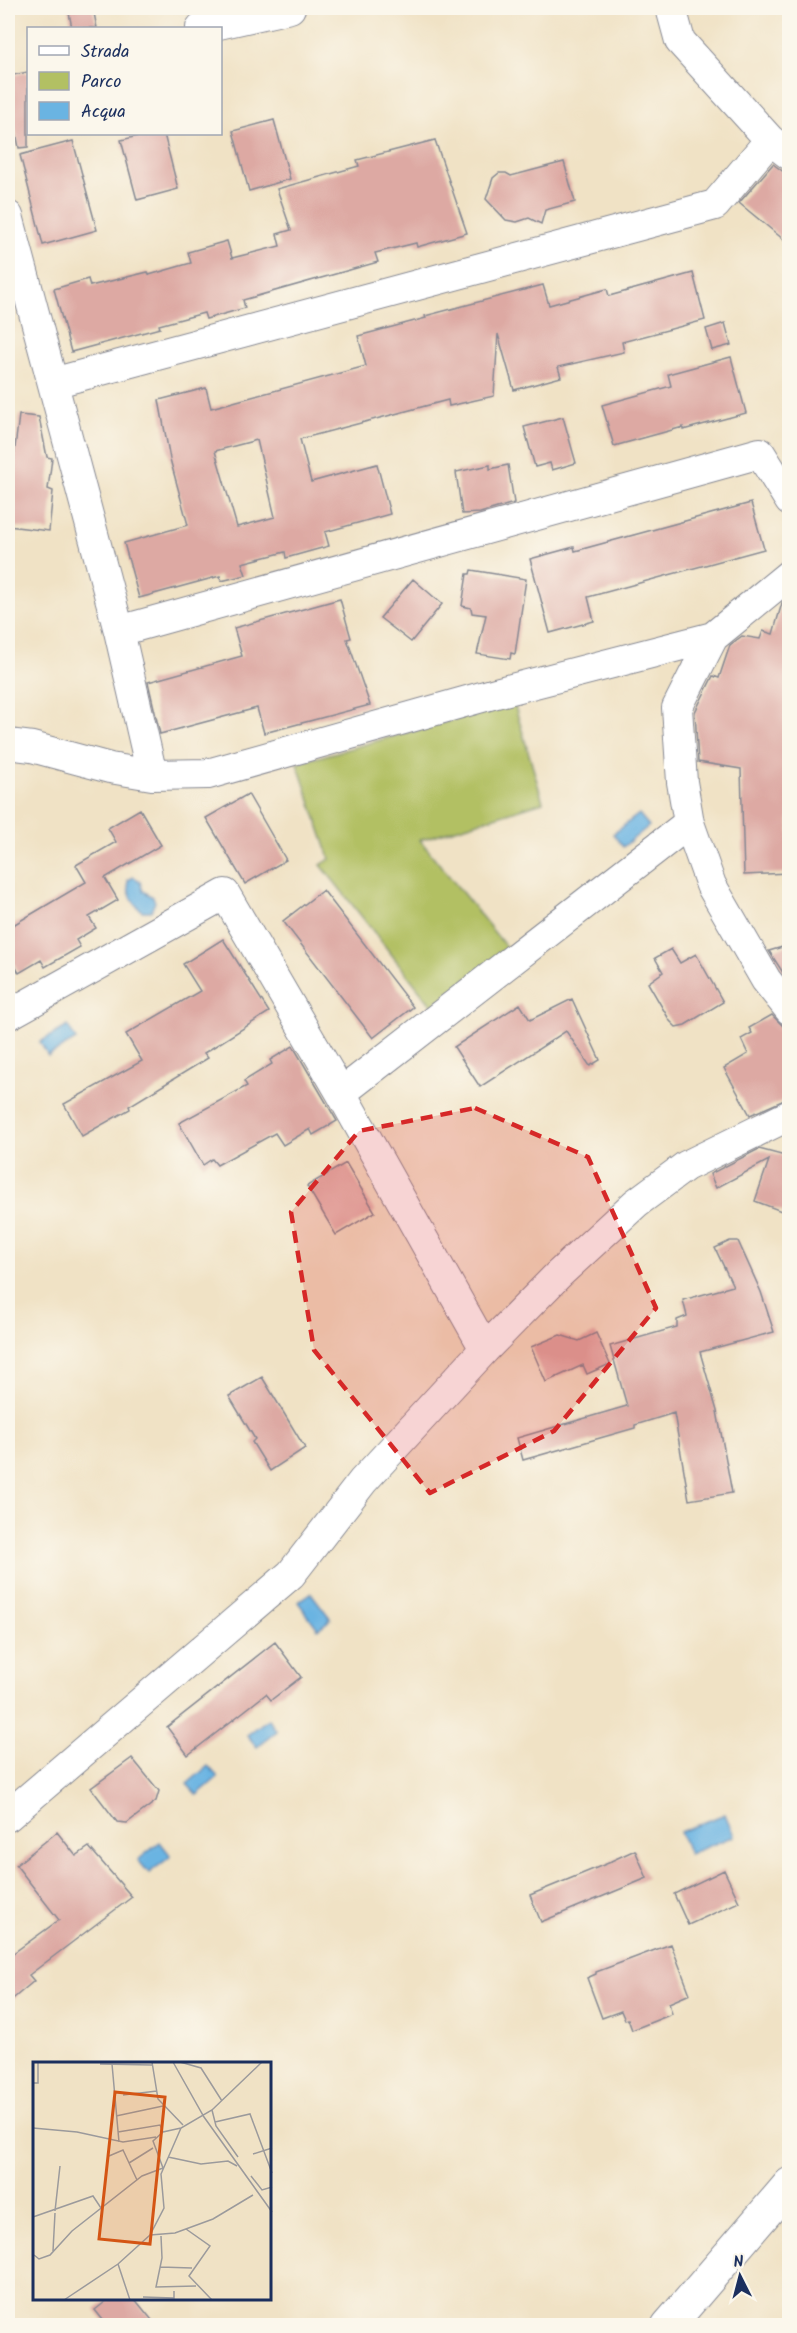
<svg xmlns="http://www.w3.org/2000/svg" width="797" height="2333" font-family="Kalam,sans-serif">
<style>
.green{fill:#b2c063;stroke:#667860;stroke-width:1.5}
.water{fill:#6ab4e2;stroke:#4272a0;stroke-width:1.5}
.building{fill:#dda9a3;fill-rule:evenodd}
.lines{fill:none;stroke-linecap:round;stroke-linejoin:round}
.street-casing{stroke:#868892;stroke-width:32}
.secondary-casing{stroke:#868892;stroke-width:35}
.street{stroke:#fff;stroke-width:30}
.secondary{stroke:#fff;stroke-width:33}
.marked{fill:#d62828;fill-opacity:0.2;stroke:#d62828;stroke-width:4.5;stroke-dasharray:12 8;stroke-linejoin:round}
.inset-road{fill:none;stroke:#9b9a9c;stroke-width:1.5}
.view{fill:#d45514;fill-opacity:0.15;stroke:#d45514;stroke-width:3}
.inset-edge{fill:none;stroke:#1b2f5e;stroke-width:3}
</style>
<rect width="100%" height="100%" fill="#fbf7ec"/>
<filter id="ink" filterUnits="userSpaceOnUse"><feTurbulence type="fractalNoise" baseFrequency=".0167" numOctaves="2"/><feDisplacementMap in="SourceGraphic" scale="12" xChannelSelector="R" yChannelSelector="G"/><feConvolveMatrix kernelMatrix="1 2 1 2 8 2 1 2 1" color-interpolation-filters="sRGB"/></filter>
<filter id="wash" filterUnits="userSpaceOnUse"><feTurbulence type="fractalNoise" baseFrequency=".008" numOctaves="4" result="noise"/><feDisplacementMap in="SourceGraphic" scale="24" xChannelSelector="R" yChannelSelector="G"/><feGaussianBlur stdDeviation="1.35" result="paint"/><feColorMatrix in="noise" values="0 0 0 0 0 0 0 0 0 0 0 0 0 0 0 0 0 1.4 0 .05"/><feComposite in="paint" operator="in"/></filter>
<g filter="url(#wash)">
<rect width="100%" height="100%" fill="#f0e2c5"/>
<path class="green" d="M514,703L543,802L420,840L507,948L432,1006L321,865L330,859L297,763Z"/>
<path class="water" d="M639,814L649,826L623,847L613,834Z
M134,877L140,882L143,891L153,897L155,902L151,911H142C133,904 127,892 128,880Z
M68,1026L76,1040L48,1056L40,1042Z
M311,1593L331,1619L318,1629L298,1602Z
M268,1719L277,1731L257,1747L247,1735Z
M208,1766L218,1777L197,1795L187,1784Z
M725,1814L734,1836L689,1854L680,1832Z
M160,1842L171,1856L149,1873L138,1860Z"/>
<g id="blocks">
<path class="building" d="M68,8H93L97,28H72Z
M28,72V147L19,148L8,91V76Z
M274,120L290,179L249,191L233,131Z
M147,134H164L178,189L137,200L121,140Z
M435,140L467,233L417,247L416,243L375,253L378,262L243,300L245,308L206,319L204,313L159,325L160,328L71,352L54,289L88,279L90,286L148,272L149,275L191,263L188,252L227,241L232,258L280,246L277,234L291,230L277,189L359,166L357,160Z
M73,141L97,230L43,245L20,155Z
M564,162L575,202L545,210L541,224L529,218L517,222L506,220L486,199L493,178L499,173H506L511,176Z
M773,164L789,176V244L739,203Z
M693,273L705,320L622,342L624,352L558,367L561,377L514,390L498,334L494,396L449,406L448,400L300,439L311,482L377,464L390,514L325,532L329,546L286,558L285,552L242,563L246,575L221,581L220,576L139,598L124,543L188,525L170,459L159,400L206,388L211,408L366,366L358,336L426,318L425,316L543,285L549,305L607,289L609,296ZM257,440L275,517L237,527L215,451Z
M725,323L731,345L712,350L706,329Z
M731,357L746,413L683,430V427L614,446L602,405L671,386L668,374Z
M19,415L39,417L47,457L52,458L48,489L53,491L49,531L8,526V505Z
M563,417L576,463L552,470L550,463L535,467L524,427Z
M490,465V469L508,465L514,503L480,513L462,514L456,472Z
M751,503L764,549L588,597L594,621L550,633L530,559L574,547L575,551Z
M471,570L526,579L515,654L511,653L510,659L477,654L486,615L472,613L471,608L462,606L467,574H470Z
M413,579L442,604L411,642L380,618Z
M789,597V873L744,875L741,769L698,762L695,712L713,676L719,678L730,645L742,636L760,639L763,631L773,634L782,603Z
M340,599L351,638L347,639L370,705L264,733L257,708L160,734L148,682L242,656L234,628Z
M248,794L286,860L245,884L206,818Z
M140,809L161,845L105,878L118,900L89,917L96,928L76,940L80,947L45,967L41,960L19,973L8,953V928L86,882L76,865L116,842L108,828Z
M323,890L413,1007L373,1038L283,921Z
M223,939L269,1012L204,1053L208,1058L129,1106L130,1109L82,1136L64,1104L142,1061L126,1034L200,991L183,964Z
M789,945V982L769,951Z
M671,949L680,963L696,954L723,1002L685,1025L676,1027L670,1021L648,983L663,972L655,958Z
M572,999L600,1060L590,1066L566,1031L480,1087L454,1047L520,1004L530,1020Z
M772,1015L783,1026L789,1027V1098L750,1115L724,1068L748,1054L741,1039L752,1033L749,1028Z
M293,1046L337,1121L313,1135L310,1129L283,1145L275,1133L217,1165L212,1159L203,1165L179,1123L247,1086L244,1081L272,1064L270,1060Z
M759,1149L789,1157V1214L755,1201L769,1160L716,1188L710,1174Z
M346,1163L375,1212L336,1235L307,1186Z
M730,1241H738L761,1292L774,1332L700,1352L717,1411L732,1493L689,1500L674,1413L635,1425V1428L523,1460L517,1438L627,1406L610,1346L677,1327V1320L687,1316L683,1300L733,1286L715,1248Z
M596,1333L610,1364L587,1374L583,1365L546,1382L531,1347L560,1335L579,1341Z
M262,1377L305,1448L270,1471L252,1442L255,1439L229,1396Z
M275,1642L301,1677L271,1700L266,1694L188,1755L167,1727Z
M132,1758L159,1791L156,1801L127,1823L117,1822L91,1788Z
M57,1832L76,1856L89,1847L132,1897L29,1975L34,1981L8,2003V1949L12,1954L59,1920L16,1865Z
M635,1850L647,1878L541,1922L530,1895L611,1862V1861Z
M724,1870L739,1902L688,1925L674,1894Z
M671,1944L690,1994L669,2003L672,2014L632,2030L628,2019L625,2020L621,2011L602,2018L587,1978L596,1974V1972Z
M110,2298H134L156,2325H107L95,2310Z"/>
</g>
</g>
<g filter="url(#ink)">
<use href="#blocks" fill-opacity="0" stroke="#868892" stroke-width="1.5"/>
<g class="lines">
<defs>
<path id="street" d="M671,8L680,41L770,140L790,155
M201,28L290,8
M8,216L119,631L152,775
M64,380L715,205L770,140
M790,574L713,637L677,708L682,782L689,823L711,885L766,980L790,1010
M119,631L760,453L790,501
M8,744L32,747L110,768L152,775L208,774L496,693L713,637
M10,1014L225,894L341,1093L485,1349
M341,1093L689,823
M8,1816L291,1574L363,1481L485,1349L558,1275L636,1203L686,1166L790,1115"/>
<path id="secondary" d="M668,2326L790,2184"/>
</defs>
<use href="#street" class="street-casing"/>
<use href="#secondary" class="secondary-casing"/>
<use href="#street" class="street"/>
<use href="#secondary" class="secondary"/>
</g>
</g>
<path class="marked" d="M475,1108L588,1157L656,1308L554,1431L430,1493L314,1350L291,1212L359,1131Z"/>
<g transform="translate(33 2062)">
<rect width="238" height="238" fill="#f0e2c5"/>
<path class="inset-road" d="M119,0L125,37L150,63M140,0L171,55L239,150M147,0L168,6L189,39M67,2L119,3M79,2L86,80M0,21H5V0M90,33L124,29M179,48L183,64L205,95M83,54L130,44M182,60L217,52L239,111M0,66L44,70L90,80L123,75M85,70L127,63L130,70M220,92L239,86M76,94L90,88L104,118M135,95L168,102L195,99L204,104M96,101L120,86M130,106L120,79L130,70L148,66M218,114L229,128L239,125M22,149L27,104M0,155L60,134L68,146M153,167L177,184L156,214L179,238M117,173L142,171L180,157L220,133M128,174L129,196L123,225L163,224M20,189L22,151M1,193L6,197L17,193L39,169L109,114L130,106M85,202L97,238M127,205L159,206M110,235L141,236V229M31,238L85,202L117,173L131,146L128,112L148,66L179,48L229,0"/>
<path class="view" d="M82,30L132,35L117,182L66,177Z"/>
<rect width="238" height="238" class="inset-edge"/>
</g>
<rect width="797" height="2333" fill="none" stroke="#fbf7ec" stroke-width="30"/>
<rect x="27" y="27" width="195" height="108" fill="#fbf7ec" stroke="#a1a7b3" stroke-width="1.5"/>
<rect x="39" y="46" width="30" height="9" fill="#ffffff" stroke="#a1a7b3" stroke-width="1.5"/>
<text x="81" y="57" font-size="18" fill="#1b2f5e">Strada</text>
<rect x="39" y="72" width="30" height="18" fill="#b2c063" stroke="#a1a7b3" stroke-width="1.5"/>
<text x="81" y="87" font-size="18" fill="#1b2f5e">Parco</text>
<rect x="39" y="102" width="30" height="18" fill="#6ab4e2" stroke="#a1a7b3" stroke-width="1.5"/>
<text x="81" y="117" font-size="18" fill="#1b2f5e">Acqua</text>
<g transform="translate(740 2276) rotate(354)" stroke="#fbf7ec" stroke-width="4.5" paint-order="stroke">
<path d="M0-4.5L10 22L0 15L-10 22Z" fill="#1b2f5e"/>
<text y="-9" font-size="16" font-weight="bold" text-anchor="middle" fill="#1b2f5e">N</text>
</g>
</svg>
